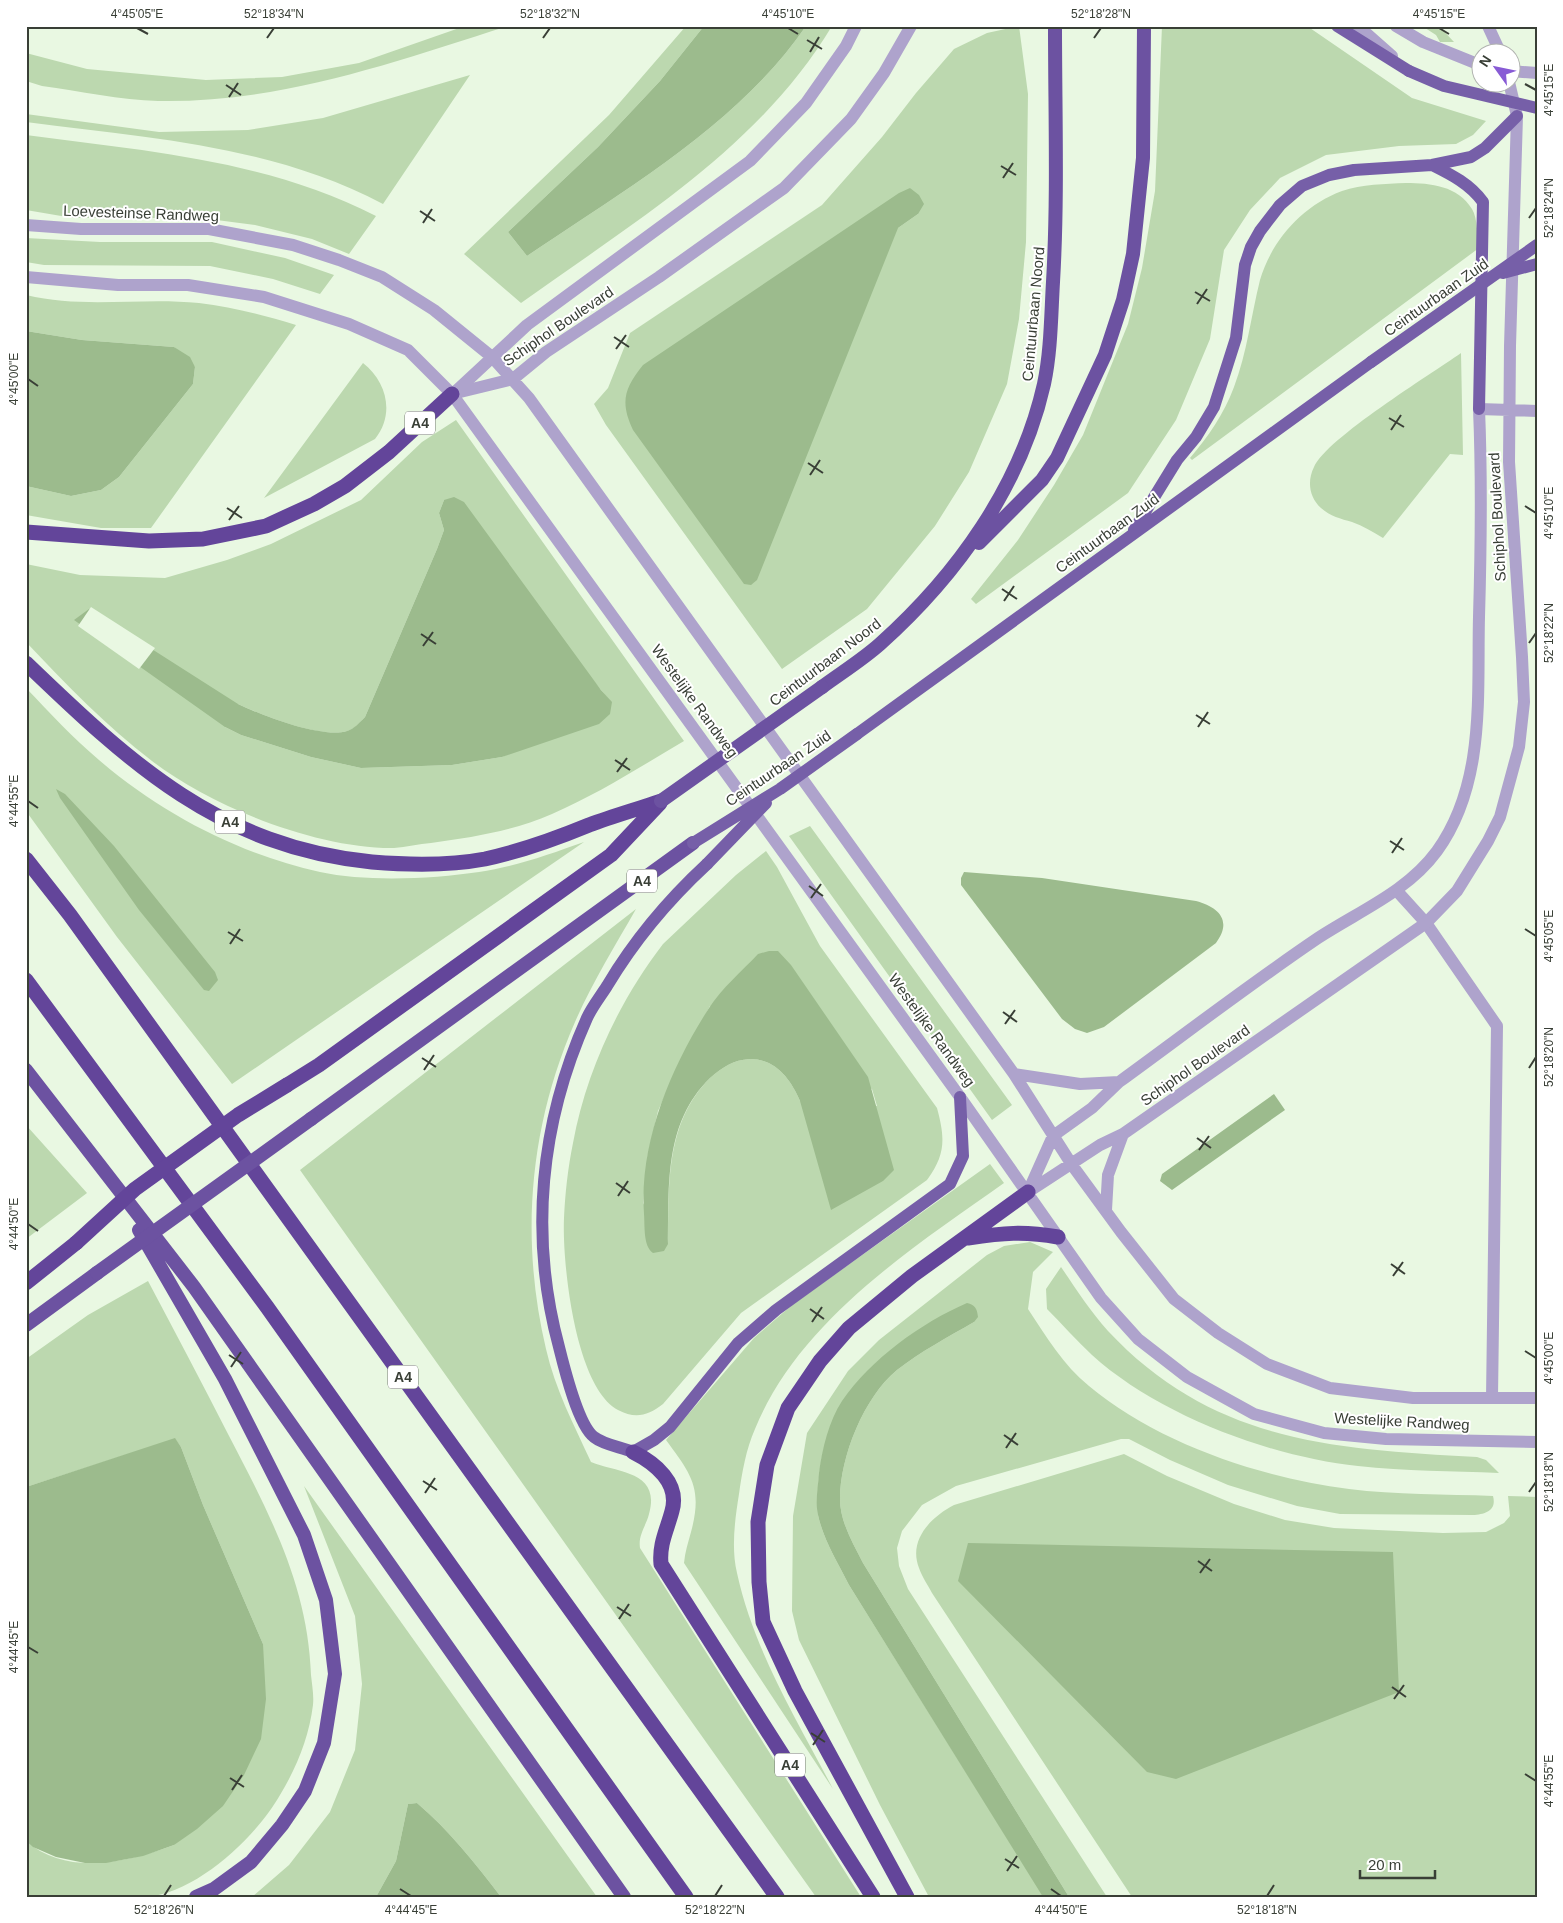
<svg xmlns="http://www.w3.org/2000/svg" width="1563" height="1923" font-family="Helvetica,sans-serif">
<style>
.green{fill:#bcd8af;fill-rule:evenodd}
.water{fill:#9cbb8d}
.pier{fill:#e9f8e2}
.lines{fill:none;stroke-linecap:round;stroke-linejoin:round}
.minor{stroke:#aea3cc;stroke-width:12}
.tertiary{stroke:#aea3cc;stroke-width:12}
.primary{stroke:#765fa8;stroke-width:12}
.trunk{stroke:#6c52a1;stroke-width:14}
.motorway{stroke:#63459a;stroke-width:15}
.primary-bridge{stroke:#765fa8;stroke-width:12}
.trunk-bridge{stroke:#6c52a1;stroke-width:14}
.motorway-bridge{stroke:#63459a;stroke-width:15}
.ticks{fill:none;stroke:#393f36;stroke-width:2}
.labels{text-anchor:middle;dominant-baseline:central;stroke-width:4;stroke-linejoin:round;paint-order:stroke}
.shield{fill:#fff;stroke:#747972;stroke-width:1}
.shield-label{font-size:14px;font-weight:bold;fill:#393f36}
.street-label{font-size:15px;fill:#393f36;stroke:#fff}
.neatline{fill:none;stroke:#393f36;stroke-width:2}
.ticks-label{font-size:12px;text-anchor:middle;fill:#393f36}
</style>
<rect width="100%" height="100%" fill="#e9f8e2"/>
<path class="green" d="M465,26H508C392,63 280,103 158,101C121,100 79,91 42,86L26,81V53L87,69L206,80L282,77L359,63Z
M686,26H704L660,81L598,147L508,232L527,256C624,190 739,124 806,26H832C759,148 634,222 521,303L464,254L609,115Z
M1019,26L1028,94L1026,242L1019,319L1007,384L969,472L935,526L867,609L782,669L606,425L594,404L608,388L630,333L822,205L882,137L916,93L954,49L987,33ZM910,188L918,214L898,228Z
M1162,26H1307L1412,98L1486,121L1473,135L1456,144L1399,146L1326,155L1280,178L1250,210L1224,250L1210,339L1176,420L1128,493L976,604L971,599L1018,540L1054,485L1083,435L1128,324L1142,268L1155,191Z
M1422,26H1439L1454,42H1440L1436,35Z
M470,75L383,204C271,145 149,138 26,122V114L159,132L248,130L323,118Z
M26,135C146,151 267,160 376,216L349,254L312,239L255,225L201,218H73L26,210Z
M1406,183C1431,183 1458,186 1472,209C1478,219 1477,237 1479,248L1192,460L1190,458C1208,437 1224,414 1234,387C1247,353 1251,316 1260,280C1272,240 1302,206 1342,191C1362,184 1385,184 1406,183Z
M26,238L100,242H212L285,258L334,275L320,294L273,279L210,266L44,265L26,262Z
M26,295C84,309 141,297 199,303C232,307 264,315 296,325L151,528H101L26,515V486L71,496L101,490L119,477L193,384L195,367L174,347L82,340L26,331Z
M1461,353L1463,455L1450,454L1383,538C1373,532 1363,526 1352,522C1341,519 1330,516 1321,508C1309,497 1307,481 1314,467C1327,438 1430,375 1461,353Z
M363,363C387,382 395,414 375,439L264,498Z
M456,420L684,741C640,767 598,794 552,814C513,831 473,837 431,843C419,844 406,847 394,848C317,849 212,807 152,761C106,726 66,684 26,642V564L80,575L165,578L227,560L271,544L361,500L422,442ZM444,500L611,702L502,757L452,765L361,768L311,757L241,735L225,727L238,704C262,715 321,739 347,731C354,730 360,722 365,717L437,549L444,530L439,513Z
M26,688C50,713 73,738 99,760C162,814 239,854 320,872C366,882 432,879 479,872C515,867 550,854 584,842L232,1084L117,937L26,811Z
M810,826L1012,1105L992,1120L789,836Z
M766,851L777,867L820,946L937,1108C945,1138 946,1154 927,1180L741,1313L663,1404C648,1416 635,1419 618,1410C575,1387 562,1262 564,1218C565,1194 568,1167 573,1143C586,1072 619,1001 663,944L736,875ZM710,1006L872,1089L877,1106L800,1101C791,1080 776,1059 750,1059C733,1060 723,1067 710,1078C665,1123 669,1185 668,1244L643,1203L648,1154L658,1111L678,1066Z
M636,909C615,946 592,983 575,1022C529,1127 520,1239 546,1349C555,1389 574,1425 591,1462C618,1473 661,1471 649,1514C646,1526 638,1535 640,1548L861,1897H816L300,1170Z
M26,1125L87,1193L26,1239Z
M990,1164L1004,1183C912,1248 799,1321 755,1429C746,1449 742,1473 739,1494C735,1519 731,1548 737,1573C754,1651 797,1720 833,1789L684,1563C685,1552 688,1543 691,1532C703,1488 691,1474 666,1440L754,1338L792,1305Z
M1030,1242L1053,1252L1033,1272L1028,1309C1046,1336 1063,1365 1089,1386C1157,1443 1261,1478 1349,1489C1396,1495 1445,1494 1493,1496C1497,1511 1485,1514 1473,1515L1340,1514L1297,1506L1228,1485L1170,1460L1129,1439H1121L956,1486L922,1505L902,1531L897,1548L899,1566L908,1589L1107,1897H1069L863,1563C853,1543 840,1522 840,1499C840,1457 864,1397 897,1370C920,1352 948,1337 974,1322C959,1324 930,1325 918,1331C910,1335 903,1342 896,1347C850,1380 825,1421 819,1477C818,1489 816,1503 818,1515C823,1539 838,1563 849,1585L1044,1897H929L880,1805L799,1640L792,1611L793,1516L807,1433L848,1371L879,1340L987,1255L1004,1246Z
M1061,1267C1076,1289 1090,1311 1108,1331C1213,1443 1334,1449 1477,1457L1486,1460L1499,1473C1452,1471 1405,1471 1358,1466C1271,1457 1158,1415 1092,1355C1077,1341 1062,1324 1047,1309L1046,1289Z
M148,1281C175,1332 202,1383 228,1434C269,1513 308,1585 311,1675C312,1685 314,1695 313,1705C309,1737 297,1767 280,1795C256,1837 197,1893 146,1897C110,1900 73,1897 36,1897L26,1894V1841C67,1877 128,1862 174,1845L263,1644L203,1505L181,1447L175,1439L26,1487V1359L88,1315Z
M1124,1454L1167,1476L1234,1504L1285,1520L1334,1528L1443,1533L1486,1532L1504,1523L1510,1516L1508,1496L1537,1497V1897H1132L932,1593C928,1585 922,1577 919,1568C908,1540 931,1517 954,1505Z
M304,1486L597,1897H501C475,1863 449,1830 417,1803L408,1804L396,1861L376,1897H252L289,1865L330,1812L355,1750L362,1684L355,1616Z"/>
<path class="water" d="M704,26H806C739,124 624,190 527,256L508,232L598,147L660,81Z
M910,188L919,195L924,204L918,214L898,228L757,580L751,585L744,584L633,430C620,402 624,389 643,365L899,193Z
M26,331L82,340L174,347L190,357L195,367L193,384L119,477L101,490L71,496L26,486Z
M454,497L464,502L601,690L612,702L610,714L599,724L502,757L452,765L361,768L311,757L241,735L225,727L74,620L89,609L238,704C261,715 322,739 347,731C354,729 360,722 365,717L437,549L444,530L439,513L444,500Z
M56,789L65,794L114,846L215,972L218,980L209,991L204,990L139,910L60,798Z
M964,872L1042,878L1196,901C1218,907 1233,920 1216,943L1104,1027L1087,1033L1075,1029L1062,1019L961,885V878Z
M769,951H778L791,965L868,1077L894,1170L883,1181L831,1210L800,1101C791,1080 776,1059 750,1059C733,1060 723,1067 710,1078C664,1123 669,1185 668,1244L664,1251L653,1253C643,1246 645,1226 644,1214C639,1142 671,1067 709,1008C722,988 742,971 758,954Z
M1274,1094L1285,1110L1172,1190L1160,1181L1162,1174Z
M967,1303C975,1305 977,1308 978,1317L974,1322C948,1337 920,1352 897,1370C864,1397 840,1457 840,1499C840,1522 853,1543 863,1563L1069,1897H1043L849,1585C838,1563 823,1539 818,1515C815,1502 818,1487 819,1473C822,1449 829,1421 842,1401C871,1359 921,1323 967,1303Z
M175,1438L181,1447L203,1505L263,1644L266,1699L261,1739L244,1775L223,1806L197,1829L174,1845L143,1856L106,1863H85L56,1857L33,1847L26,1841V1487Z
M968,1543L1393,1552L1399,1692L1176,1779L1147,1772L958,1581Z
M417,1803C449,1830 475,1863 501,1897H376L396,1861L408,1804Z"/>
<path class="pier" d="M91,607L155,648L139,669L78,626Z"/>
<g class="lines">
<path class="minor" d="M1397,891L1426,923L1497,1026L1492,1398"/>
<path class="tertiary" d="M1358,26L1392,56
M1396,26L1423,42L1480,65
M1488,26L1500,52
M1510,71L1537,73
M26,225L81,229H209L293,245L339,260L382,277L434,310L492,357L529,398L1014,1074L1072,1165L1121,1232L1174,1299L1218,1333L1267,1364L1330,1388L1413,1398H1537
M26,277L118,285H188L264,297L349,324L408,350L452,394L960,1097L1101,1298L1138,1339L1187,1377L1254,1414L1324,1433L1386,1439L1537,1442
M454,393L527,325L750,161L806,103L846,46L856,26
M452,394L513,379L546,352L659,277L784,188L851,119L884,73L911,26
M1014,1074L1080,1084L1119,1082
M1053,1136L1092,1108L1119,1082C1185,1034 1250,984 1318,938C1359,911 1407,892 1437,851C1486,783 1477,695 1479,617C1481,548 1482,479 1479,409L1537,411
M1028,1192L1100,1145L1123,1134L1426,923L1457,891L1488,841L1500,817L1519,747L1524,702L1522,657L1509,462L1510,346L1517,116L1509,82
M1028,1192L1053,1136
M1106,1210L1108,1175L1123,1134"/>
<path class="primary" d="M1337,26L1409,71
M1432,165C1452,175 1470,184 1483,202L1479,409
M1134,530L1177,460L1196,437L1214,407L1236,338L1245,265L1251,247L1260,231L1280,205L1302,186L1329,175L1354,170L1432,165L1471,157L1485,148L1517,116
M857,734L1371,362
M707,864C667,901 635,939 607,986C600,997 592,1007 587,1018C540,1123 529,1236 559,1347C564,1367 578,1425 594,1437C604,1445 621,1447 633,1452L654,1440L670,1427L738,1343L776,1310L950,1184L963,1156L960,1097"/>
<path class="trunk" d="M979,543L1042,480L1057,458L1105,355L1123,300L1133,254L1143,158L1144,26
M822,687C841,673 862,660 880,644C957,575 1021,486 1044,384C1051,351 1051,316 1053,282C1058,197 1055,112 1055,26
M26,1070L194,1287L624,1897
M311,1119L693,843
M139,1230L225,1379L304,1535L326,1600L335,1674L324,1743L305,1791L282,1825L251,1862L214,1889L196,1897
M26,1325L97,1273"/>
<path class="motorway" d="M26,532L149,541L203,539L266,526L314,504L345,486L389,452L452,394
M26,663C131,764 220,847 372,862C409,865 448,866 485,859C522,851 555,839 589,825C613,816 638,809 661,801
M26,859L70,915L777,1897
M26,980L267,1307L686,1897
M287,1085L319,1065L611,855L660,803
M968,1238C1003,1233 1024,1231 1058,1237
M26,1283L76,1243
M633,1452C655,1463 680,1483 672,1511C667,1530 659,1544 661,1564L873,1897
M907,1897L795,1691L763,1622L759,1582L758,1522L767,1465L788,1408L820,1361L849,1328L912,1276L1028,1192"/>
<path class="primary-bridge" d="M1409,71L1444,86L1537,108
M1503,273L1537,264
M1371,362L1537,245
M693,843L780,789L857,734
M707,864L766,803"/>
<path class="trunk-bridge" d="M661,801L822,687
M97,1273L311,1119"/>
<path class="motorway-bridge" d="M76,1243L135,1189L238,1115L287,1085"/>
</g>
<path class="ticks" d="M137,28L148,34M788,28L798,34M1439,28L1449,34M267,38L274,28M543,38L550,28M1094,38L1101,28M807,40L822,49M810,52L819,37M1525,84L1536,90M226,85L241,95M229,97L238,83M1001,166L1016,175M1003,178L1013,163M420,211L435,221M1529,218L1536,208M423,223L432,209M1195,292L1210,301M1197,304L1207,289M614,337L629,347M616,349L626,335M28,379L38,386M1389,418L1404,427M1391,430L1401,415M808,463L823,473M810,475L820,460M1525,506L1536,513M227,508L242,518M229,520L239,506M1002,589L1017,599M1004,601L1014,586M421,634L436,644M1529,643L1536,633M423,646L433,632M1196,715L1210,724M1198,727L1208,712M615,760L630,770M617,772L627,758M28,801L38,808M1390,841L1404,850M1392,853L1402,838M809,886L823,896M811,898L821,884M1525,929L1536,936M228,932L243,941M230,944L240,929M1003,1012L1017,1022M1005,1024L1015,1010M422,1058L436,1067M1529,1068L1536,1057M424,1070L434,1055M1197,1138L1211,1148M1199,1150L1209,1136M616,1183L630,1193M618,1196L628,1181M28,1224L38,1231M1391,1264L1405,1274M1393,1276L1403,1262M810,1309L824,1319M812,1322L822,1307M1525,1351L1536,1358M229,1355L243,1364M231,1367L241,1352M1004,1435L1018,1445M1006,1448L1016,1433M423,1481L437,1490M1529,1492L1536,1482M425,1493L435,1478M1198,1561L1212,1571M1200,1573L1210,1559M617,1607L631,1616M619,1619L629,1604M28,1647L38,1653M1392,1687L1406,1697M1394,1699L1404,1685M811,1733L825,1742M813,1745L823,1730M1525,1774L1536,1781M230,1778L244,1787M232,1790L242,1775M1005,1859L1019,1868M1007,1871L1017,1856M400,1889L411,1896M1051,1889L1061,1896M164,1896L171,1885M715,1896L722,1885M1267,1896L1274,1885"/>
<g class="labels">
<g class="shield">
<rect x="405" y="411.5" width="30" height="23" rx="4"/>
<rect x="215" y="810.5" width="30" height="23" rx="4"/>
<rect x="627" y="869.5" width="30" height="23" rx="4"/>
<rect x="388" y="1365.5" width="30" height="23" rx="4"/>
<rect x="775" y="1753.5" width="30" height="23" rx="4"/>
</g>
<g class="shield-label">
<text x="420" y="423">A4</text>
<text x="230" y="822">A4</text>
<text x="642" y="881">A4</text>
<text x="403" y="1377">A4</text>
<text x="790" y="1765">A4</text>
</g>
<g class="street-label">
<text transform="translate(141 213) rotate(2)">Loevesteinse Randweg</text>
<text transform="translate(1436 297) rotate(-35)">Ceintuurbaan Zuid</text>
<text transform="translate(1033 314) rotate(-85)">Ceintuurbaan Noord</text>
<text transform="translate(558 326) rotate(-34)">Schiphol Boulevard</text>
<text transform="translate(1497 517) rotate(-93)">Schiphol Boulevard</text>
<text transform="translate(1107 533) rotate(-36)">Ceintuurbaan Zuid</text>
<text transform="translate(825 662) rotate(-37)">Ceintuurbaan Noord</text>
<text transform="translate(695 701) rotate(54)">Westelijke Randweg</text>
<text transform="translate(778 768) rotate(-34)">Ceintuurbaan Zuid</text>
<text transform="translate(932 1030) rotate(54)">Westelijke Randweg</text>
<text transform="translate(1195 1065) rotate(-35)">Schiphol Boulevard</text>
<text transform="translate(1402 1421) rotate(3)">Westelijke Randweg</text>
</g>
</g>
<rect width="1563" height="1923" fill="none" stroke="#ffffff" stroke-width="55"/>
<g transform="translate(1496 68) rotate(303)"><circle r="24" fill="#ffffff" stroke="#b0b2af"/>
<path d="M0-4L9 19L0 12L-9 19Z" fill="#885bd5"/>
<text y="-8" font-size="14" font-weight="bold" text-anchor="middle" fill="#393f36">N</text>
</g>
<path d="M1360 1870v8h75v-8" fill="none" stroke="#393f36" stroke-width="2.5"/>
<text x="1368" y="1870" font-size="15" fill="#393f36" stroke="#ffffff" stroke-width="4" paint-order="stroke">20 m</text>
<rect x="28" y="28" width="1508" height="1868" class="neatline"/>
<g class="ticks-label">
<text x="137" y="18">4°45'05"E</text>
<text x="274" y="18">52°18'34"N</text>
<text x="550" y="18">52°18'32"N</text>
<text x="788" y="18">4°45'10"E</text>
<text x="1101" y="18">52°18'28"N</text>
<text x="1439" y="18">4°45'15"E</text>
<text transform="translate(1549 90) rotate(-90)" y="4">4°45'15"E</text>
<text transform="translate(1549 208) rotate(-90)" y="4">52°18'24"N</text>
<text transform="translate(14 379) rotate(-90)" y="4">4°45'00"E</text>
<text transform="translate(1549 513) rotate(-90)" y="4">4°45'10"E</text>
<text transform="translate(1549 633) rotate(-90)" y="4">52°18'22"N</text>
<text transform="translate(14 801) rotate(-90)" y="4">4°44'55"E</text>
<text transform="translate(1549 936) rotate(-90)" y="4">4°45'05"E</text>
<text transform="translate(1549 1057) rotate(-90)" y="4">52°18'20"N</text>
<text transform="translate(14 1224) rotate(-90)" y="4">4°44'50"E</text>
<text transform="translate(1549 1358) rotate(-90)" y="4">4°45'00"E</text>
<text transform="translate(1549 1482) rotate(-90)" y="4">52°18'18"N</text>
<text transform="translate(14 1647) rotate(-90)" y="4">4°44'45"E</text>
<text transform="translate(1549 1781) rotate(-90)" y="4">4°44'55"E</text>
<text x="164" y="1914">52°18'26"N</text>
<text x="411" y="1914">4°44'45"E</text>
<text x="715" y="1914">52°18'22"N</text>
<text x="1061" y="1914">4°44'50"E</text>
<text x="1267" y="1914">52°18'18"N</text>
</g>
</svg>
